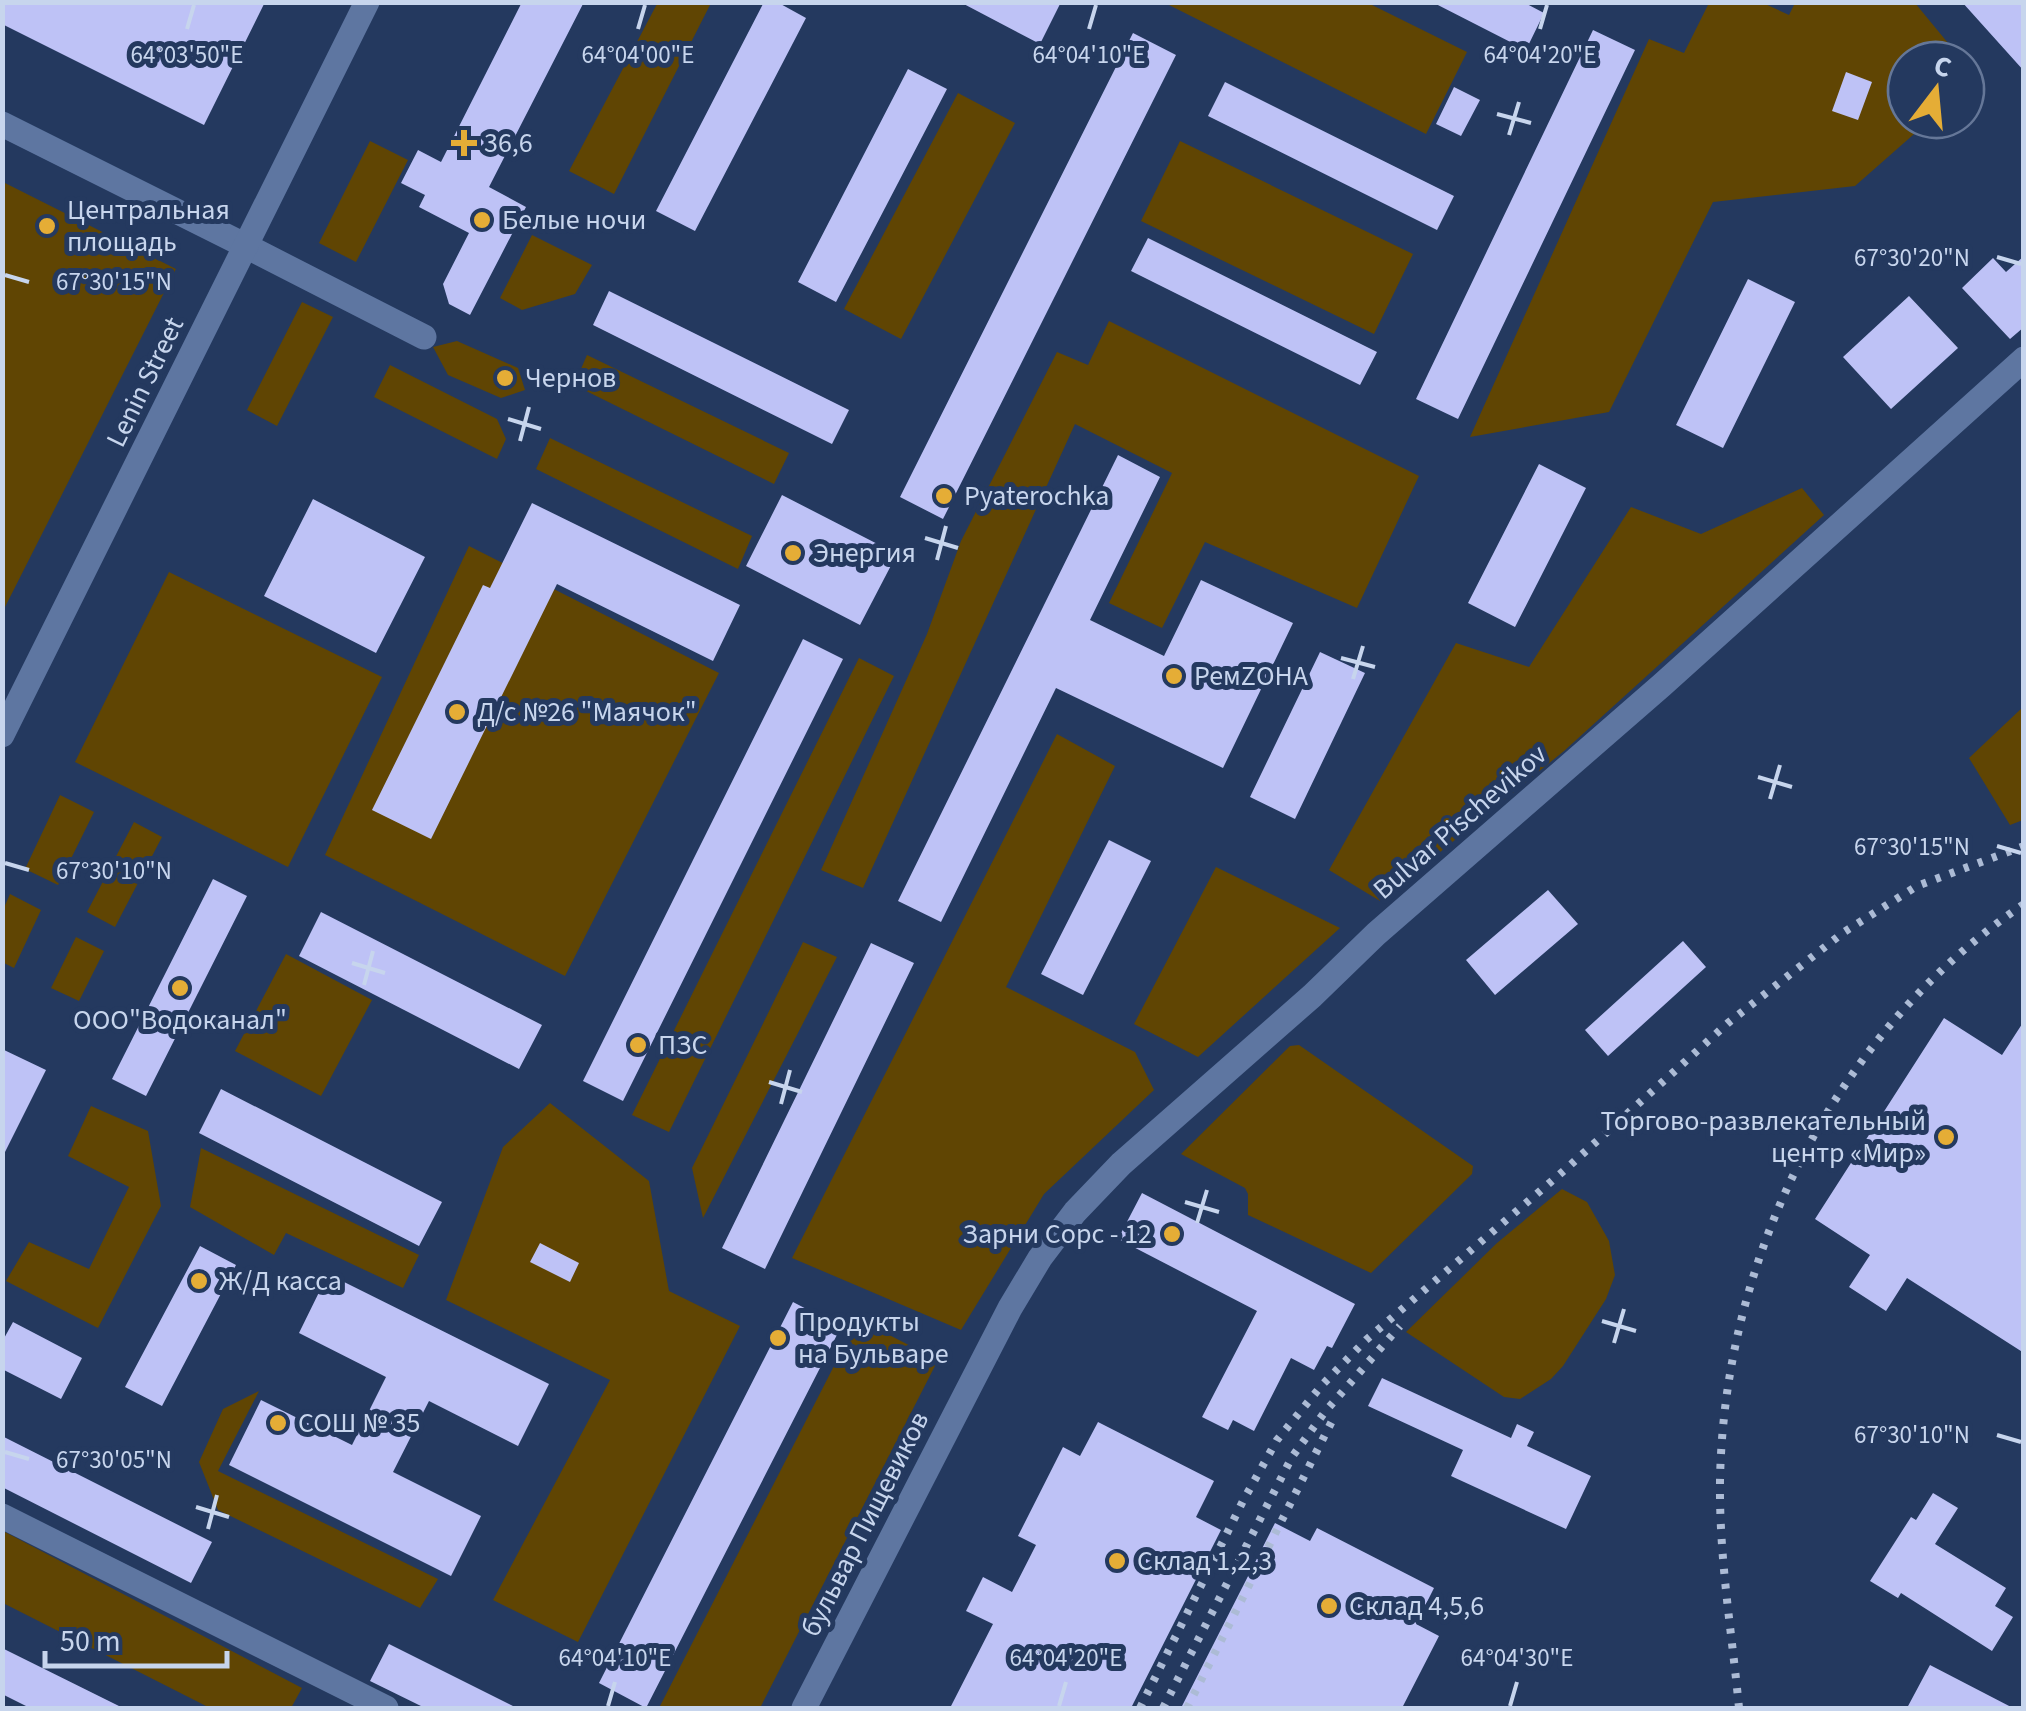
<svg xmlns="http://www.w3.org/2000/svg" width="2026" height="1711" font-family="'Source Sans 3',sans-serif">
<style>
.green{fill:#604503}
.building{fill:#bec2f6}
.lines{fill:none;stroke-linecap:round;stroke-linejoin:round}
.minor{stroke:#5e76a1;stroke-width:25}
.tertiary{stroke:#5e76a1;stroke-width:25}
.secondary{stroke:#5e76a1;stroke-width:25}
.rail{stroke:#acbbd5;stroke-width:8;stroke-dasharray:5 10;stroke-linecap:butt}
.ticks{fill:none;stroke:#c7d5ed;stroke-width:4}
.poi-dot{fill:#e5ad36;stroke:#24395f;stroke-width:4}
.labels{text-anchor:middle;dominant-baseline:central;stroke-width:10;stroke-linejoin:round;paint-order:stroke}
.poi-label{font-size:28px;fill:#c7d5ed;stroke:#24395f;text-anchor:start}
.street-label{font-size:28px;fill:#c7d5ed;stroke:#24395f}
.ticks-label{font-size:25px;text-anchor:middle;fill:#c7d5ed;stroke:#24395f;stroke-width:10;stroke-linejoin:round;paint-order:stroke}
</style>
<rect width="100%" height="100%" fill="#24395f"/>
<path class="green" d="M658,2L711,3L614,194L569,171Z
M1165,3H1368L1467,52L1426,134Z
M1709,3H1763L1789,15L1795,3H1915L1962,60H1906V120H1930L1855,186L1713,202L1609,412L1470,437L1649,39L1684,53Z
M958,93L1015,123L901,339L844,309Z
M370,141L408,160L356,262L319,243Z
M1180,141L1413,254L1374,334L1141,221Z
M3,182L176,269L3,611Z
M532,235L592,265L575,294L522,310L500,298Z
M302,302L333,317L277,426L247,410Z
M1109,321L1419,476L1357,608L1205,542L1162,628L1109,603L1172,473L1075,424L863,888L821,870L927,634L961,541L1057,352L1088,365Z
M457,341L518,368L525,390L501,398L448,375L433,347Z
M587,355L789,453L774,484L574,385Z
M390,365L497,419L506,439L497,459L374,397Z
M550,438L752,536L738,569L536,469Z
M1802,488L1824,515L1564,751L1380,901L1329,870L1456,643L1529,667L1631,507L1701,534Z
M469,546L719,673L565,976L325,855Z
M169,572L382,677L288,867L75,762Z
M859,658L894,676L669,1132L632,1115Z
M2023,707V820L2010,825L1969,758Z
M1057,734L1115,766L1006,987L1135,1052L1154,1090L1044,1194L961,1330L792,1258Z
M60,795L94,812L58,885L25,869Z
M134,822L162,837L115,927L87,912Z
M1216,867L1340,928L1198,1057L1134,1024Z
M10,894L41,910L14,968L2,962L3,910Z
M76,937L104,951L79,1001L51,988Z
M803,942L837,957L703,1218L692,1168Z
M286,954L372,1000L321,1096L235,1051Z
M1299,1045L1473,1166L1472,1174L1371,1273L1248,1215V1194L1245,1188L1181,1154L1290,1046Z
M550,1103L649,1181L669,1291L740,1326L578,1642L493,1600L610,1380L446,1300L503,1147Z
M91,1106L148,1131L161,1206L98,1328L6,1281L29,1242L89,1269L129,1187L68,1156Z
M201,1148L419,1255L403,1288L286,1233L274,1255L190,1207Z
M1562,1189L1587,1202L1609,1241L1615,1275L1606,1299L1563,1366L1551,1379L1520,1399L1504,1397L1406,1332L1497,1243Z
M858,1319L938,1360L760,1708H659Z
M259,1391L218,1471L438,1579L420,1608L218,1510L199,1462L223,1409Z
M3,1531L302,1688L291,1708H210L3,1603Z"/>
<path class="building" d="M2,2H265L204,125L2,24Z
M522,2H584L489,187L526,207L470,315L449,304L443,284L469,233L419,207L425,195L401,183L418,150L441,162Z
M764,2H777L806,18L695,231L656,211Z
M960,2H1061L1040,44Z
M1432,2H1523L1544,13L1526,50Z
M1962,2H2024V71Z
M1593,30L1635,50L1458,419L1416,399Z
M1133,33L1176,55L943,519L900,497Z
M908,69L947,89L836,302L798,282Z
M1846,72L1872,82L1858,120L1832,111Z
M1225,82L1454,196L1437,230L1208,116Z
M1454,87L1480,100L1461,136L1436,124Z
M1148,238L1377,352L1360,385L1131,271Z
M2024,256V327L2010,339L1962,288L1993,258L2006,272Z
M1748,279L1795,302L1723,448L1676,425Z
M609,291L849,410L832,444L593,325Z
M1909,296L1958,348L1891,409L1843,357Z
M1118,455L1160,477L1090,620L1164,656L1201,580L1293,623L1223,768L1056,688L941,922L898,901Z
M1539,464L1586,488L1515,627L1468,603Z
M782,495L897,554L860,625L746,566Z
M313,499L425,557L376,653L264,596Z
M532,503L740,605L713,661L557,584L431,839L372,810L483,585L490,588Z
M803,639L843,659L623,1101L583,1081Z
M1320,652L1365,673L1295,819L1250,797Z
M1109,840L1151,861L1083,995L1041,974Z
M213,879L247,896L146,1096L112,1079Z
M1548,890L1578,924L1495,995L1466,960Z
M321,912L542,1025L519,1069L299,956Z
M1683,941L1706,967L1608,1056L1585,1030Z
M871,943L914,963L765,1269L722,1248Z
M1944,1018L2002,1055L2024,1021V1353L1907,1278L1886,1311L1849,1287L1870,1255L1815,1219Z
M2,1049L46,1070L2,1158Z
M221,1089L442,1202L419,1246L199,1133Z
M1142,1193L1355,1304L1332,1348L1327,1346L1314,1370L1291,1358L1254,1431L1233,1420L1228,1430L1202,1417L1257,1311L1118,1239Z
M540,1243L579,1263L570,1282L530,1262Z
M200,1246L236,1265L162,1406L125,1387Z
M328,1274L549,1384L518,1446L429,1401L393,1472L481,1516L451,1576L229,1465L261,1400L352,1445L386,1377L299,1333Z
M793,1302L841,1327L646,1708L599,1683Z
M13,1322L82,1358L61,1399L2,1369V1342Z
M1382,1378L1511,1438L1517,1424L1534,1432L1527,1446L1591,1476L1566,1529L1451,1476L1463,1450L1368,1406Z
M1098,1422L1214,1481L1196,1517L1221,1530L1131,1708H950L993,1624L966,1611L983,1577L1012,1592L1036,1545L1018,1536L1063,1447L1080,1456Z
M2,1436L212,1542L191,1583L2,1487Z
M1933,1493L1958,1508L1935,1544L2006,1588L1995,1606L2013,1617L1992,1651L1901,1593L1898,1598L1870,1581L1911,1517L1916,1520Z
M1275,1523L1310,1541L1317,1528L1434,1588L1416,1624L1439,1636L1402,1708H1181Z
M389,1644L517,1708H425L370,1681Z
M2,1648L123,1708H30L2,1694Z
M1930,1665L2013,1708H1907Z"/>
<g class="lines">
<path class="minor" d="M246,246L424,337"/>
<path class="tertiary" d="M2,124L246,246"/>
<path class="secondary" d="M2,735L367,2
M2,1516L386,1708
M804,1708L1010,1308L1040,1258L1075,1212L1121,1164L1312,996L1376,934L1662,685L2024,359"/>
<path class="rail" d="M1140,1708L1243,1501L1277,1440L1322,1385L1366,1340L1567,1168L1728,1023L1844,932L1917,886L2024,846
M1163,1708L1292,1457L1324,1413L1400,1326
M1187,1708L1332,1421
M1739,1708C1732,1633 1719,1558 1720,1481C1724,1256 1836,1031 2024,904"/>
</g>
<path class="ticks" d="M187,29L194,5M638,29L645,5M1089,29L1096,5M1540,29L1547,5M1497,114L1531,123M1509,135L1519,102M1997,257L2021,264M5,275L29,282M508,419L541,429M520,441L529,407M925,538L958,548M937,560L946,526M1341,658L1375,667M1353,679L1363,646M1758,777L1792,787M1770,799L1780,765M1997,846L2021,853M5,863L29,870M352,963L385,973M364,985L373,951M769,1082L802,1092M781,1104L790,1070M1185,1202L1219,1212M1197,1223L1207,1190M1602,1321L1636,1331M1614,1343L1624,1309M1997,1435L2021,1442M5,1452L29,1459M196,1507L229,1517M208,1529L217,1495M608,1706L615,1682M1059,1706L1066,1682M1510,1706L1517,1682"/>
<g class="poi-dot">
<path d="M459 128h10v10h10v10h-10v10h-10v-10h-10v-10h10z"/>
<circle cx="482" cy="220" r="10"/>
<circle cx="47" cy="226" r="10"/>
<circle cx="505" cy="378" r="10"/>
<circle cx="944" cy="496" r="10"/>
<circle cx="793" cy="553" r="10"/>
<circle cx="1174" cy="676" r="10"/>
<circle cx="457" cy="712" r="10"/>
<circle cx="180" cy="988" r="10"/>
<circle cx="638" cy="1045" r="10"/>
<circle cx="1946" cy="1137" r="10"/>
<circle cx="1172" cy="1234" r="10"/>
<circle cx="199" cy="1281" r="10"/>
<circle cx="778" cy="1338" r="10"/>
<circle cx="278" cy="1423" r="10"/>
<circle cx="1117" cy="1561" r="10"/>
<circle cx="1329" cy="1606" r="10"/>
</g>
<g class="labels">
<g class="poi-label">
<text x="484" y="143">36,6</text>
<text x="67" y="210">Центральная<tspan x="67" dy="32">площадь</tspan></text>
<text x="502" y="220">Белые ночи</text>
<text x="525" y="378">Чернов</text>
<text x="964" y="496">Pyaterochka</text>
<text x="813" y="553">Энергия</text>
<text x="1194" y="676">РемZОНА</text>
<text x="477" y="712">Д/с №26 "Маячок"</text>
<text x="180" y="1020" text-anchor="middle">ООО"Водоканал"</text>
<text x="658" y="1045">ПЗС</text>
<text x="1926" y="1121" text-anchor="end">Торгово-развлекательный<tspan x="1926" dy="32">центр «Мир»</tspan></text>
<text x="1152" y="1234" text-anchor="end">Зарни Сорс - 12</text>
<text x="219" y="1281">Ж/Д касса</text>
<text x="798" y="1322">Продукты<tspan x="798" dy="32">на Бульваре</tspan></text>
<text x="298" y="1423">СОШ № 35</text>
<text x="1137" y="1561">Склад 1,2,3</text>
<text x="1349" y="1606">Склад 4,5,6</text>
</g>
<g class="street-label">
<text transform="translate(145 382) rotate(-64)">Lenin Street</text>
<text transform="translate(1460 822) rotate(-41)">Bulvar Pischevikov</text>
<text transform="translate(865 1524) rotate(-63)">бульвар Пищевиков</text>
</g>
</g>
<g class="ticks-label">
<text x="187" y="63">64°03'50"E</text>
<text x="638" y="63">64°04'00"E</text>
<text x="1089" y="63">64°04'10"E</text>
<text x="1540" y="63">64°04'20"E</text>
<text x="1912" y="266">67°30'20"N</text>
<text x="114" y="290">67°30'15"N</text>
<text x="1912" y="855">67°30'15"N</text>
<text x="114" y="879">67°30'10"N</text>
<text x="1912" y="1443">67°30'10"N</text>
<text x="114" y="1468">67°30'05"N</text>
<text x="615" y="1666">64°04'10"E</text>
<text x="1066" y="1666">64°04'20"E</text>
<text x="1517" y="1666">64°04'30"E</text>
</g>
<rect width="2026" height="1711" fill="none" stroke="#c7d5ed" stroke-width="10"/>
<g transform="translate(1936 90) rotate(16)"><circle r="48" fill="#24395f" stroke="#657798" stroke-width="2.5"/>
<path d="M0-8L18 38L0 25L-18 38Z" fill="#e5ad36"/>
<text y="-15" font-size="28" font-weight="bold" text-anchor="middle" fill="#c7d5ed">С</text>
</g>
<path d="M45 1651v15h182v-15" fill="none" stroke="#c7d5ed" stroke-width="5"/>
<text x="60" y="1651" font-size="30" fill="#c7d5ed" stroke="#24395f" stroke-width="8" paint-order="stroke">50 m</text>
</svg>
